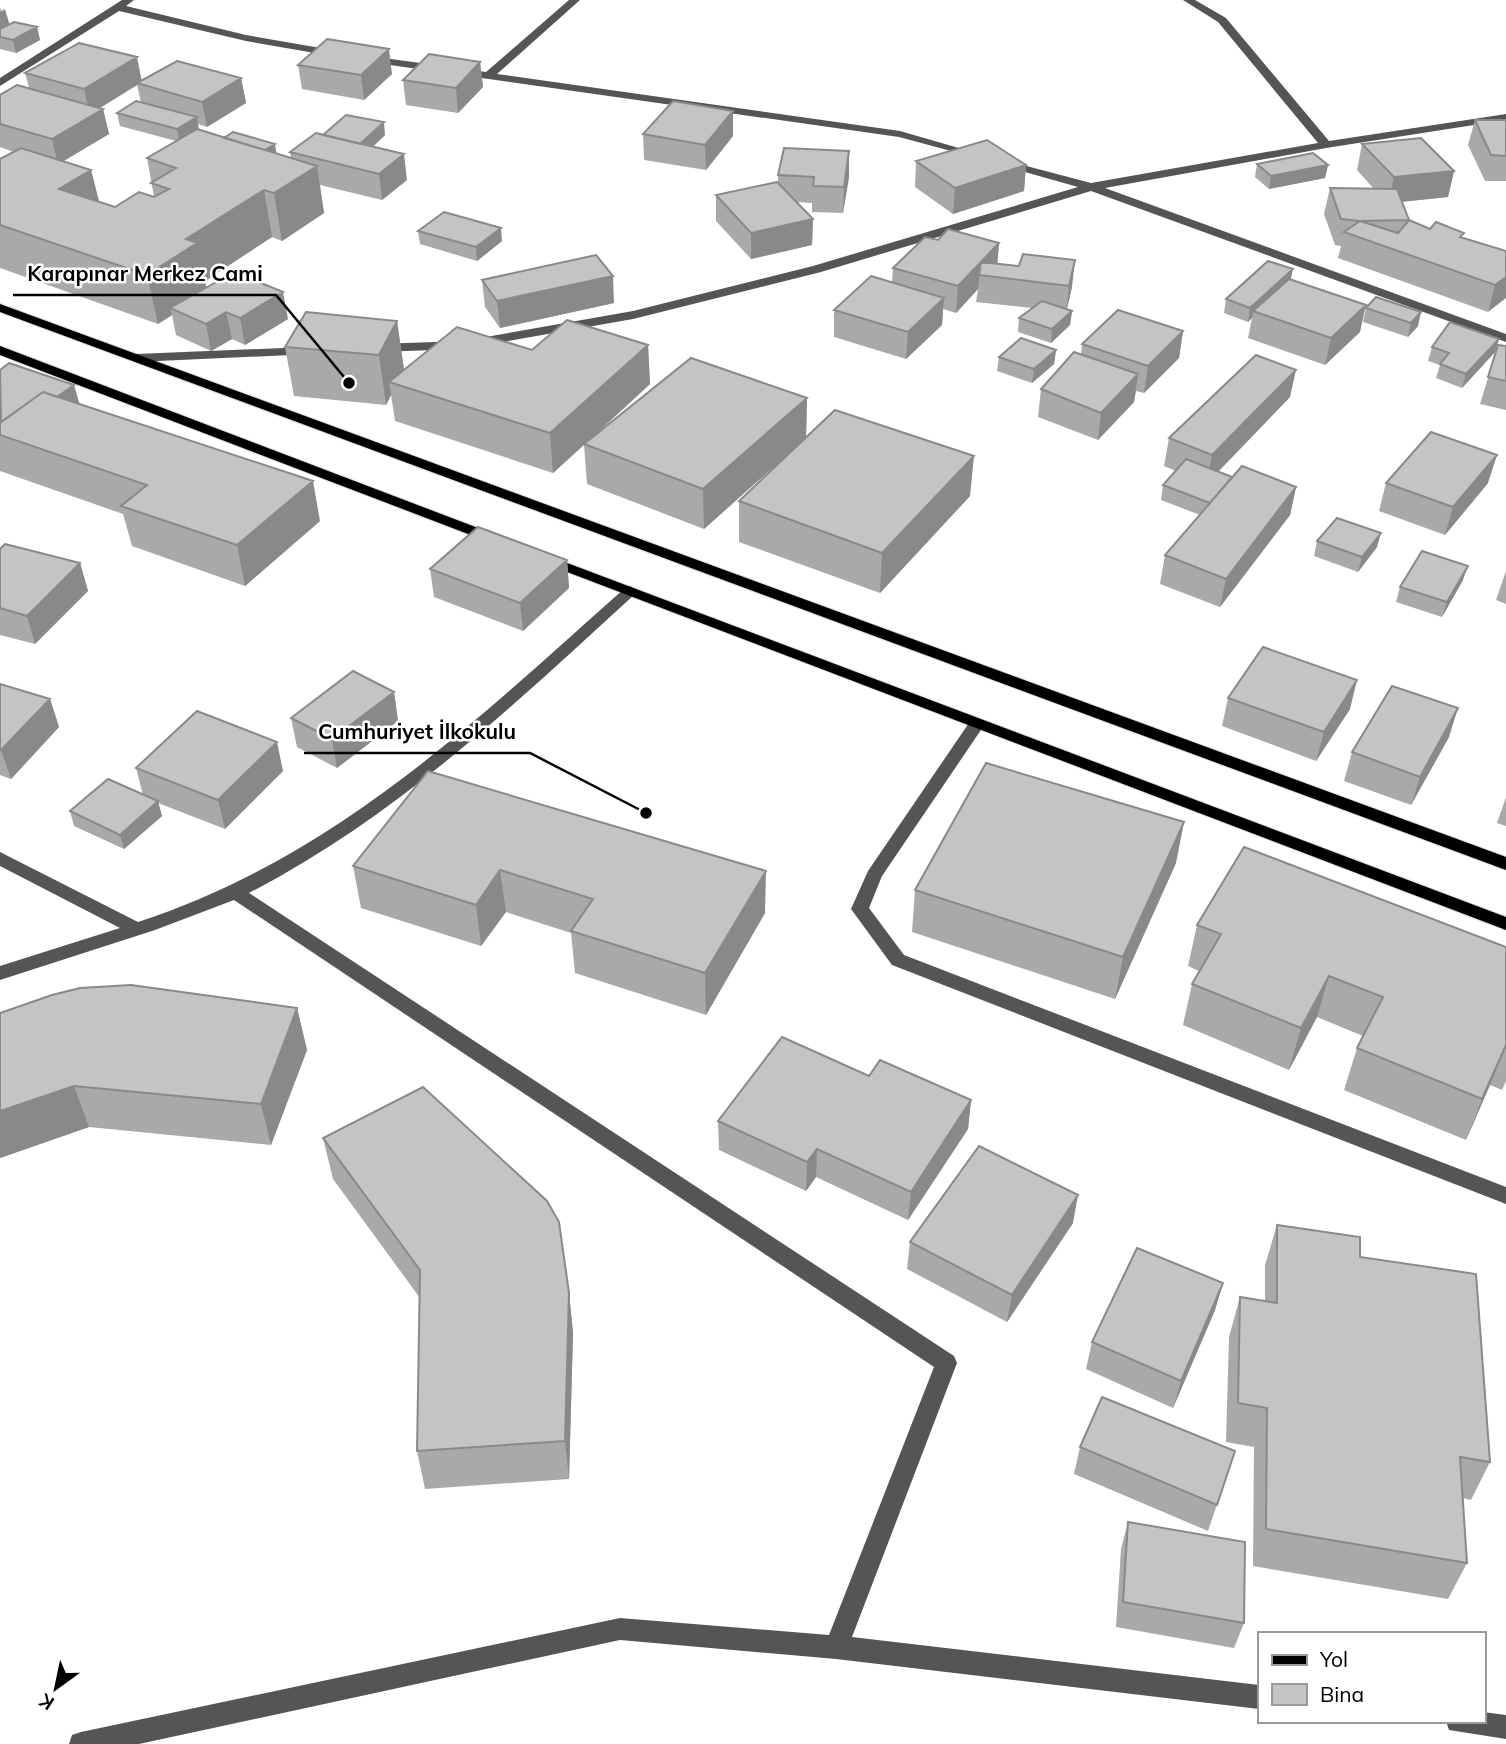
<svg xmlns="http://www.w3.org/2000/svg" width="1506" height="1744" font-family="Mulish,sans-serif">
<style>
.lines{fill:none;stroke-linecap:round;stroke-linejoin:round}
.major-casing{stroke:#dbdbdb;stroke-width:2}
.minor{fill:#555;fill-rule:evenodd}
.major{fill:#000;fill-rule:evenodd}
.wall{fill:#a9a9a9;fill-rule:evenodd}
.shaded-wall{fill:#898989}
.building{fill:#c4c4c4;stroke:#898989;stroke-width:2}
.leader{fill:none;stroke:#000;stroke-width:2.5}
.callout-dot{fill:#000;stroke:#fff;stroke-width:2.5}
.callout-label{font-size:21px;text-anchor:middle;font-weight:bold;fill:#000;stroke:#fff;stroke-width:5;stroke-linejoin:round;paint-order:stroke}
</style>
<rect width="100%" height="100%" fill="#fff"/>
<g class="lines">
<defs>
<path id="major" d="M0,304L1506,857V870L0,312Z
M0,346L499,536L501,539L494,543L489,542L0,355Z
M546,555L1506,917V930L541,562L539,559L541,556Z"/>
</defs>
<use href="#major" class="major-casing"/>
<path class="minor" d="M122,0H134L126,6L246,35L338,51L343,54L338,57L246,41L119,11L0,86V78Z
M569,0H580L497,74L900,131L983,155L977,158L899,137L369,62L364,59L369,56L486,72Z
M1183,0H1195L1226,18L1329,141L1506,114V120L1326,148L1105,188L1506,334V342L1091,191L821,272L633,319L463,349L377,352L370,348L377,344L463,341L633,311L813,266L1078,187L1000,165L998,163L1004,160L1091,183L1318,143L1218,22Z
M307,347L314,351L312,354L136,362L129,358L136,354Z
M630,586L638,591L635,594C514,705 396,817 249,893L954,1356L957,1363L852,1637L1259,1685V1709L836,1659L620,1640L139,1744H69L72,1735L81,1732L620,1618L829,1635L934,1367L234,900L155,930L0,980V966L120,928L0,866V852L138,922C336,857 473,723 625,588Z
M977,719L985,724L882,876L869,908L904,955L1506,1187V1204L892,965L851,909L868,871L971,720Z
M1483,1712L1506,1715V1739L1449,1730L1446,1721H1483Z"/>
<use href="#major" class="major"/>
</g>
<path class="wall" d="M0,8L9,24L37,27L40,40L16,53L0,49Z
M480,62L483,87L458,113L406,105L403,80Z
M298,65L392,74L364,100L302,89Z
M25,73L142,80L241,78L246,103L207,127L198,124L199,130L291,158L290,152L323,135H385L373,147L407,180L382,200L320,185L324,213L282,241L272,237L205,281L206,287L288,319L245,345L232,339L211,351L176,335L172,315L158,324L0,268V159L14,152L0,147V95L29,88ZM137,85L141,102L117,113L120,126L176,141L147,158L154,197L115,207L99,202L91,170L64,161L109,134L103,109L100,108Z
M733,111V136L706,170L644,160L643,134Z
M1475,120H1506V181H1485L1468,145Z
M1362,144L1454,171L1448,197L1402,202L1409,220L1430,229L1506,251L1488,312L1338,258L1341,246L1335,245L1324,214L1330,188L1374,189L1357,170Z
M849,151V177L843,213L812,212V203L796,202L813,219L812,245L751,259L716,221V195L778,183V175Z
M916,161L1026,165L1024,191L953,214L915,187Z
M1257,164L1328,165L1325,178L1269,189L1255,177Z
M418,231L502,241L477,261L420,244Z
M938,240L999,243L997,264L1072,287L1067,309L1072,311L1070,325L1051,343L1018,332L1019,318L1032,308L976,302L978,289L956,313L943,309L942,325L906,359L834,337V310L892,282L893,268Z
M482,280L614,303L500,328L485,307Z
M1291,280L1360,332L1325,365L1248,338L1252,318L1248,322L1224,313L1226,299Z
M1376,297L1418,326L1408,337L1363,322L1366,308Z
M397,321L404,370L648,345L650,384L594,436L807,398L806,438L970,496L880,593L739,542V501L795,448L704,529L587,484L584,445L553,473L395,421L391,395L386,405L294,396L285,347Z
M1183,331L1179,358L1144,393L1136,391L1134,402L1098,440L1038,417L1041,389L1081,354L1082,344Z
M1498,345L1506,346V410L1480,404Z
M1432,347L1495,352L1462,388L1436,378L1440,365L1428,361Z
M1056,350L1054,364L1032,383L997,371L999,357Z
M0,370L80,404L320,521L245,586L132,546L123,514L0,471Z
M1290,397L1218,472L1232,477L1296,487L1290,515L1220,607L1160,584L1165,555L1200,515L1161,500L1163,485L1176,471L1164,466L1169,438Z
M1386,483H1488L1445,535L1379,511Z
M1317,541L1377,547L1358,572L1314,556Z
M0,549L80,563L88,591L35,644L0,635Z
M567,560L569,588L523,631L434,597L430,569Z
M1506,571V604L1496,600Z
M1463,580L1442,617L1396,602L1400,587Z
M0,684L50,699L59,727L11,779L0,775Z
M394,692L398,721L337,768L297,747L291,718Z
M1228,698L1350,709L1316,761L1222,726Z
M1449,737L1411,805L1344,781L1352,752Z
M136,768L283,771L225,829L158,803L162,816L124,849L74,826L70,811L143,795Z
M428,771L765,913L706,1015L575,973L571,933L506,912L481,946L361,908L353,866Z
M1506,797V826L1497,823Z
M1176,863L1115,999L912,932L915,890Z
M1197,925L1506,947V1081L1502,1090L1490,1085L1466,1140L1344,1090L1357,1048L1363,1036L1317,1017L1289,1070L1183,1025L1192,984L1199,971L1188,966Z
M297,1008L307,1050L271,1145L89,1127L0,1158V1013Z
M869,1076L971,1100L968,1129L908,1220L816,1177L806,1191L719,1150L718,1121Z
M323,1138L569,1293L573,1333L569,1479L425,1489L417,1451L420,1298L333,1179Z
M1073,1223L1007,1322L907,1269L910,1242Z
M1277,1225L1360,1257L1490,1462L1471,1500L1463,1498L1467,1563L1448,1599L1253,1566L1254,1447L1226,1442L1229,1337L1240,1297L1265,1301V1265Z
M1223,1283L1215,1310L1173,1408L1086,1369L1092,1342Z
M1080,1447L1226,1478L1208,1531L1074,1474Z
M1128,1522L1244,1623L1234,1648L1116,1627L1121,1549Z"/>
<path class="shaded-wall" d="M5,9L12,33L0,37V12Z
M37,27L40,40L16,53L13,40Z
M389,49L392,74L364,100L361,75Z
M137,57L142,82L137,83V85L90,114L84,89Z
M480,62L483,87L458,113L456,88Z
M241,78L246,103L207,127L202,102Z
M103,109L109,134L58,164L52,139Z
M733,111V136L706,170L705,145Z
M197,117L199,130L180,142L177,129Z
M384,122L385,135L355,162L353,149Z
M275,144L277,157L259,154Z
M849,151V177L843,213L844,187Z
M404,154L407,180L382,200L379,174Z
M1026,165L1024,191L953,214L955,188Z
M1328,165L1325,178L1269,189L1271,176Z
M317,166L324,213L282,241L274,193Z
M91,170L103,217L59,189Z
M1454,171L1448,197L1388,203L1394,177Z
M264,190L272,237L205,281L207,291L170,308L172,315L158,324L147,275L186,239Z
M813,219L812,245L751,259V233Z
M501,228L502,241L477,261L476,247Z
M999,243L997,269L981,262Z
M1075,260L1072,287L1066,312L1069,286Z
M981,262L978,289L956,313L958,286Z
M1293,269L1290,283L1253,311L1252,318L1248,322L1250,308Z
M613,276L614,303L500,328L497,301Z
M1506,277V298L1488,312L1495,285Z
M283,292L288,319L245,345L240,318Z
M944,298L942,325L906,359L908,332Z
M1366,305L1360,332L1325,365L1331,338Z
M1072,311L1070,325L1051,343L1052,329Z
M226,312L232,339L211,351L206,324Z
M1421,312L1418,326L1408,337L1411,323Z
M397,321L404,370L389,382L391,395L386,405L379,355Z
M1183,331L1179,358L1144,393L1148,366Z
M1499,339L1495,352L1462,388L1466,374Z
M648,345L650,384L553,473L550,433Z
M1056,350L1054,364L1032,383L1034,369Z
M1296,370L1290,397L1207,483L1212,455Z
M1138,374L1134,402L1098,440L1101,413Z
M74,385L82,412L15,427Z
M807,398L806,438L704,529L703,489Z
M1497,455L1488,483L1445,535L1453,507Z
M974,456L970,496L880,593L882,553Z
M313,481L320,521L245,586L237,545Z
M1296,487L1290,515L1220,607L1226,579Z
M1381,533L1377,547L1358,572L1362,557Z
M567,560L569,588L523,631L520,603Z
M80,563L88,591L35,644L27,616Z
M1468,566L1463,580L1442,617L1447,602Z
M1357,680L1350,709L1316,761L1324,732Z
M394,692L398,721L337,768L332,739Z
M50,699L59,727L11,779L1,750Z
M1458,708L1449,737L1411,805L1420,777Z
M277,742L283,771L225,829L218,800Z
M158,801L162,816L124,849L120,835Z
M1184,822L1176,863L1115,999L1123,957Z
M500,870L506,912L481,946L476,905Z
M766,871L765,913L706,1015L705,973Z
M1329,976L1317,1017L1289,1070L1301,1028Z
M297,1008L307,1050L271,1145L261,1104Z
M1506,1045L1490,1085L1466,1140L1482,1099Z
M74,1086L89,1127L0,1158V1111Z
M971,1100L968,1129L908,1220L911,1192Z
M817,1149L816,1177L806,1191L807,1162Z
M1078,1195L1073,1223L1007,1322L1012,1295Z
M1223,1283L1215,1310L1173,1408L1181,1381Z
M569,1293L573,1333L569,1479L565,1441Z"/>
<path class="building" d="M14,22L37,27L13,40L0,37V29Z
M327,39L389,49L361,75L298,65Z
M79,43L137,57L84,89L25,73Z
M429,54L480,62L456,88L403,80Z
M177,61L241,78L202,102L137,83Z
M17,85L103,109L52,139L0,124V95Z
M136,101L197,117L177,129L117,113Z
M673,101L733,111L705,145L643,134Z
M346,115L384,122L360,144L323,135Z
M1475,120H1506V156L1491,155Z
M197,129L317,166L274,193L264,190L186,239L197,243L147,275L0,225V159L21,148L91,170L59,189L115,207L139,192L154,197L169,189L151,183L176,168L147,158Z
M233,132L275,144L265,150L224,138Z
M316,133L404,154L379,174L290,152Z
M1421,138L1454,171L1394,177L1362,144Z
M987,140L1026,165L955,188L916,161Z
M784,148L849,151L844,187L813,186L814,177L778,175Z
M1313,153L1328,165L1271,176L1257,164Z
M777,182L813,219L751,233L716,195Z
M1330,188L1397,189L1409,220L1360,221L1341,219Z
M444,212L501,228L476,247L418,231Z
M1409,220L1430,229L1436,222L1464,233L1460,237L1506,251V277L1495,285L1344,232L1360,221L1398,233Z
M948,229L999,243L981,262L1019,266L1023,254L1075,260L1069,286L979,275L981,262L958,286L893,268L925,237L938,240Z
M596,255L613,276L497,301L482,280Z
M1268,261L1293,269L1250,308L1226,299Z
M234,272L283,292L240,318L226,312L206,324L170,308Z
M871,276L944,298L908,332L834,310Z
M1289,279L1366,305L1331,338L1253,311Z
M1376,297L1421,312L1411,323L1366,308Z
M1042,301L1072,311L1052,329L1019,318Z
M1118,310L1183,331L1148,366L1082,344Z
M306,312L397,321L379,355L285,347Z
M567,320L648,345L550,433L389,382L457,327L532,350Z
M1450,322L1499,339L1466,374L1440,364L1449,353L1432,347Z
M1021,338L1056,350L1034,369L999,357Z
M1498,345L1506,346V381L1488,377Z
M1074,352L1138,374L1101,413L1041,389Z
M1256,355L1296,370L1212,455L1169,438Z
M691,358L807,398L703,489L584,444Z
M9,363L74,385L57,397L43,392L1,422L0,370Z
M43,392L313,481L237,545L121,506L147,485L0,435V423Z
M835,410L974,456L882,553L739,501Z
M1431,432L1497,455L1453,507L1386,483Z
M1186,459L1232,477L1210,503L1163,485Z
M1242,466L1296,487L1226,579L1165,555Z
M1337,518L1381,533L1362,557L1317,541Z
M478,527L567,560L520,603L430,569Z
M5,544L80,563L27,616L0,608V549Z
M1422,551L1468,566L1447,602L1400,587Z
M1263,647L1357,680L1324,732L1228,698Z
M353,671L394,692L332,739L291,718Z
M0,684L50,699L1,750L0,749Z
M1392,686L1458,708L1420,777L1352,752Z
M197,711L277,742L218,800L136,768Z
M986,763L1184,822L1123,957L915,890Z
M428,771L766,871L705,973L571,931L593,899L500,870L476,905L353,866Z
M108,779L158,801L120,835L70,811Z
M1244,847L1506,947V1045L1482,1099L1357,1048L1383,997L1329,976L1301,1028L1192,984L1221,934L1197,925Z
M131,985L297,1008L261,1104L74,1086L0,1111V1013L52,995L80,988Z
M782,1037L869,1076L880,1060L971,1100L911,1192L817,1149L807,1162L718,1121Z
M423,1087L547,1201L559,1222L569,1293L565,1441L417,1451L420,1270L323,1138Z
M979,1146L1078,1195L1012,1295L910,1242Z
M1277,1225L1360,1237V1257L1476,1274L1490,1462L1460,1457L1467,1563L1266,1529L1267,1408L1238,1403L1240,1297L1277,1303Z
M1137,1248L1223,1283L1181,1381L1092,1342Z
M1102,1397L1235,1451L1217,1505L1080,1447Z
M1128,1522L1245,1542L1244,1623L1123,1602Z"/>
<path class="leader" d="M349 383L276 295H13M646 813L530 753H304"/>
<g class="callout-dot">
<circle cx="349" cy="383" r="7"/>
<circle cx="646" cy="813" r="7"/>
</g>
<g class="callout-label">
<text x="145" y="281">Karapınar Merkez Cami</text>
<text x="417" y="739">Cumhuriyet İlkokulu</text>
</g>
<rect x="1258" y="1632" width="228" height="91" fill="#ffffff" stroke="#999999" stroke-width="2"/>
<rect x="1272" y="1655" width="35" height="10" fill="#000000" stroke="#999999" stroke-width="2"/>
<text x="1320" y="1667" font-size="21" fill="#000000">Yol</text>
<rect x="1272" y="1684" width="35" height="21" fill="#c4c4c4" stroke="#999999" stroke-width="2"/>
<text x="1320" y="1702" font-size="21" fill="#000000">Bina</text>
<g transform="translate(56 1688) rotate(213)" stroke="#ffffff" stroke-width="5" paint-order="stroke">
<path d="M0-5L12 26L0 18L-12 26Z" fill="#000000"/>
<text y="-10" font-size="19" font-weight="bold" text-anchor="middle" fill="#000000">K</text>
</g>
</svg>
